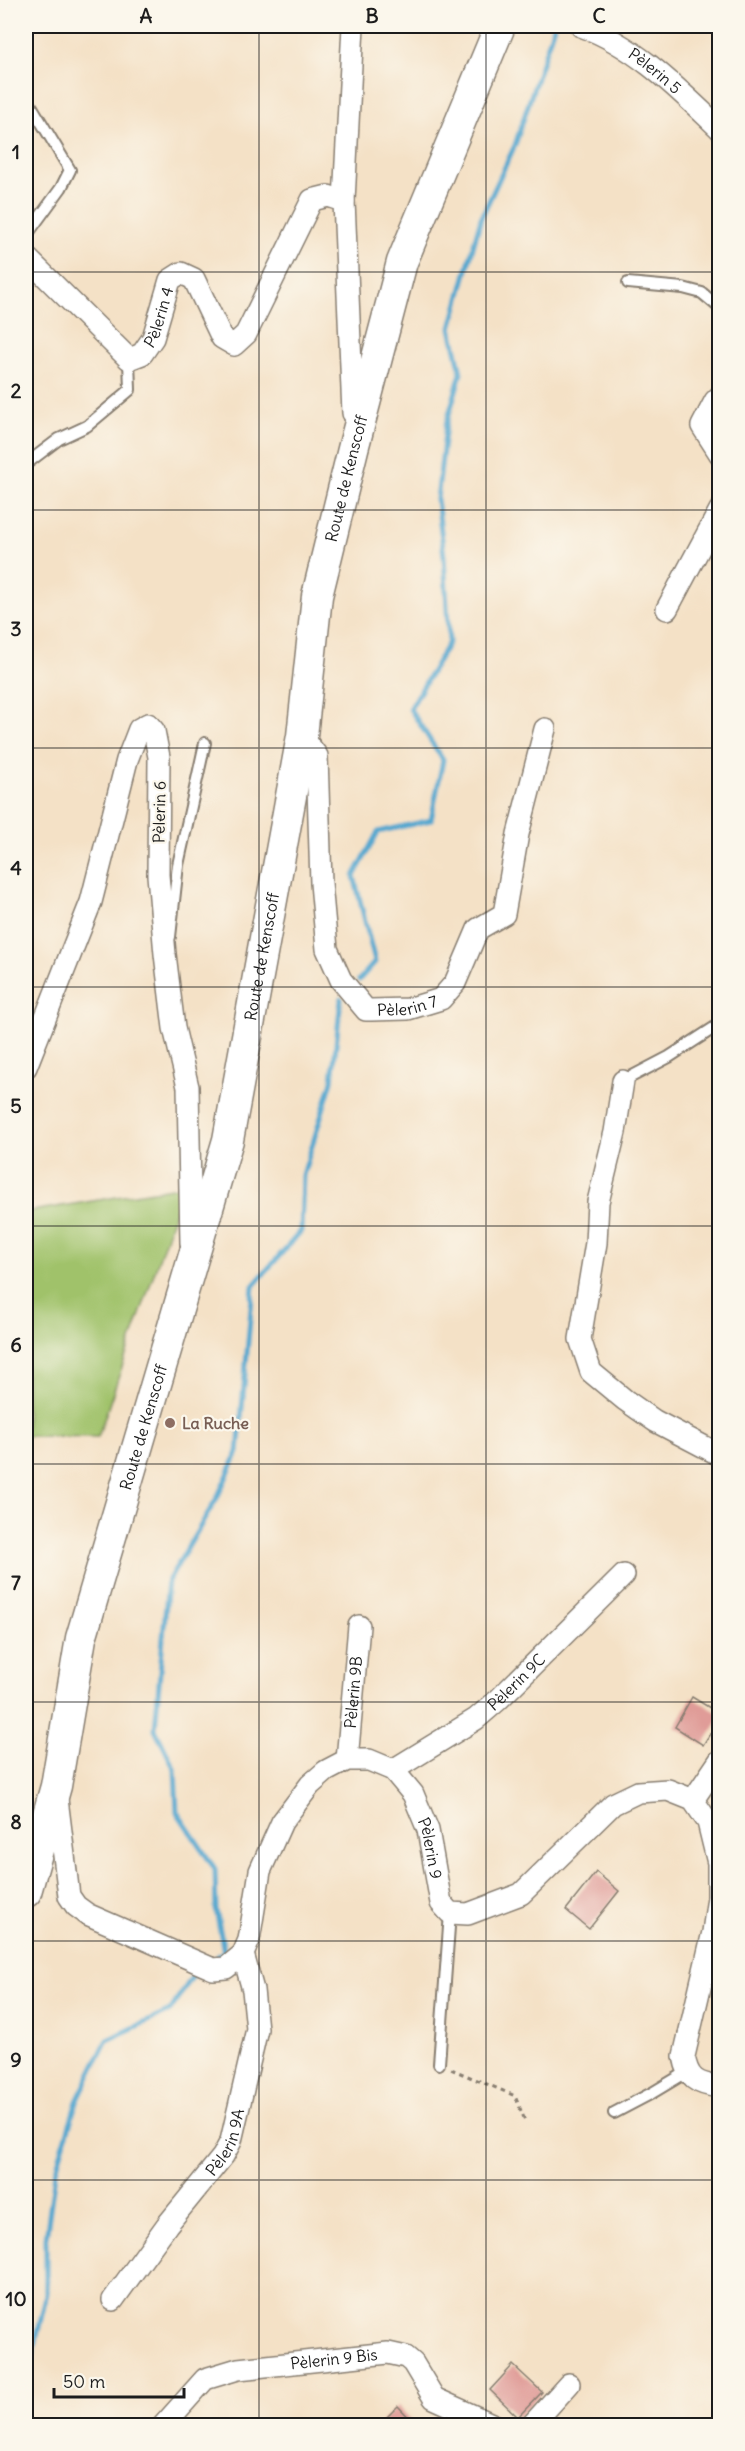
<svg xmlns="http://www.w3.org/2000/svg" width="745" height="2451" font-family="Delius,sans-serif">
<style>
.green{fill:#a0c26b;stroke:#5e6f44;stroke-width:1.5}
.lines{fill:none;stroke-linecap:round;stroke-linejoin:round}
.stream{stroke:#54a7cf;stroke-width:5}
.building{fill:#e09c98}
.lane-casing{stroke:#887e71;stroke-width:14}
.street-casing{stroke:#887e71;stroke-width:24}
.secondary-casing{stroke:#887e71;stroke-width:33}
.path{stroke:#887e71;stroke-width:3;stroke-dasharray:4.5 4.5;stroke-linecap:butt}
.lane{stroke:#fff;stroke-width:10}
.street{stroke:#fff;stroke-width:21}
.secondary{stroke:#fff;stroke-width:30}
.grid{fill:none;stroke:#1c1c1c;stroke-width:1.5;stroke-opacity:0.55}
.education-dot{fill:#8d6e63;stroke:#fbf7ec;stroke-width:2}
.labels{text-anchor:middle;dominant-baseline:central;stroke-width:4.5;stroke-linejoin:round;paint-order:stroke}
.street-label{font-size:16px;fill:#1c1c1c;stroke:#fbf7ec}
.education-label{font-size:16px;font-weight:bold;fill:#785e54;stroke:#fbf7ec;text-anchor:start}
.neatline{fill:none;stroke:#1c1c1c;stroke-width:2}
.grid-label{font-size:20px;text-anchor:middle;font-weight:bold;fill:#1c1c1c}
</style>
<rect width="100%" height="100%" fill="#fbf7ec"/>
<filter id="ink" filterUnits="userSpaceOnUse"><feTurbulence type="fractalNoise" baseFrequency=".0167" numOctaves="2"/><feDisplacementMap in="SourceGraphic" scale="12" xChannelSelector="R" yChannelSelector="G"/><feConvolveMatrix kernelMatrix="1 2 1 2 8 2 1 2 1" color-interpolation-filters="sRGB"/></filter>
<filter id="wash" filterUnits="userSpaceOnUse"><feTurbulence type="fractalNoise" baseFrequency=".008" numOctaves="4" result="noise"/><feDisplacementMap in="SourceGraphic" scale="24" xChannelSelector="R" yChannelSelector="G"/><feGaussianBlur stdDeviation="1.35" result="paint"/><feColorMatrix in="noise" values="0 0 0 0 0 0 0 0 0 0 0 0 0 0 0 0 0 1.4 0 .05"/><feComposite in="paint" operator="in"/></filter>
<g filter="url(#wash)">
<rect width="100%" height="100%" fill="#f4e1c6"/>
<path class="green" d="M184,1186L98,1437L26,1436V1212Z"/>
<g class="lines">
<path class="stream" d="M359,980L375,962L354,876L378,832L431,820L443,760L410,709L449,642L444,556L437,499L446,425L461,373L451,328L481,218L515,145L554,26
M218,1956L224,1952L216,1909L215,1869L177,1812L175,1770L155,1729L168,1581L217,1498L238,1452L253,1286L301,1231L303,1175L332,1081L341,999
M26,2372L31,2362L46,2297V2238L55,2173L77,2101L107,2040L170,2011L196,1971"/>
</g>
<g id="blocks">
<path class="building" d="M692,1697L720,1714V1718L703,1745L675,1727Z
M596,1872L619,1891L589,1929L566,1910Z
M513,2365L542,2392L518,2417L490,2390Z
M398,2406L417,2426H378Z"/>
</g>
</g>
<g filter="url(#ink)">
<use href="#blocks" fill-opacity="0" stroke="#887e71" stroke-width="1.5"/>
<g class="lines">
<defs>
<path id="lane" d="M26,97L70,170L61,188L26,236
M628,283L683,288L702,293L720,308
M26,464L59,439L87,426L130,390L129,359
M170,937L178,865L205,743
M623,1081L669,1057L720,1024
M439,2064L450,1913
M614,2113L652,2093L687,2072"/>
<g id="street">
<path d="M353,26L344,201L353,413L359,421"/>
<path id="s1" d="M581,26C635,45 679,90 720,129"/>
<path id="s2" d="M26,257L129,359L142,354L153,338L170,280L181,273L194,279L222,338L234,345L246,334L312,200L328,196L344,201"/>
<path d="M720,396L715,401L702,426L720,454"/>
<path d="M667,609L720,510"/>
<path id="s3" d="M302,736L317,756L321,883L327,949L341,980L366,1010H371L408,1009L441,999L455,983L478,929L504,914L518,834L545,729"/>
<path d="M26,1067L91,902L127,760L139,729L148,724L154,731L159,757L158,875L165,954L174,1028L188,1087L191,1243"/>
<path d="M623,1081L615,1132L598,1202L596,1243L580,1339L591,1372L625,1400L655,1421L720,1455"/>
<path id="s4" d="M347,1760L359,1626"/>
<path id="s5" d="M393,1770L476,1719L498,1700L624,1575"/>
<path id="s6" d="M57,1799L69,1896L76,1906L87,1914L213,1969L226,1968L243,1954L249,1940L260,1871L282,1822L310,1785L326,1771L347,1760H369L393,1770L413,1794L428,1830L441,1903L450,1913L468,1914L521,1894L613,1804L638,1792L668,1790L693,1800L708,1822L718,1863V1897L713,1932L684,2056C688,2079 696,2084 720,2087"/>
<path d="M693,1800L720,1760"/>
<path id="s7" d="M113,2300L167,2225L223,2156L231,2141L257,2029L253,1990L243,1954"/>
<path id="s8" d="M163,2426L205,2379L238,2369L388,2353L406,2357L413,2363L434,2398L496,2426"/>
<path d="M531,2426L569,2384"/>
</g>
<g id="secondary">
<path id="s9" d="M26,1892L56,1786L81,1638L228,1140L302,736L317,596L353,449L402,262L500,26"/>
</g>
</defs>
<use href="#lane" class="lane-casing"/>
<use href="#street" class="street-casing"/>
<use href="#secondary" class="secondary-casing"/>
<path class="path" d="M451,2069L515,2096L526,2123"/>
<use href="#lane" class="lane"/>
<use href="#street" class="street"/>
<use href="#secondary" class="secondary"/>
</g>
</g>
<path class="grid" d="M259,26V2426M486,26V2426M26,272H720M26,510H720M26,748H720M26,987H720M26,1226H720M26,1464H720M26,1702H720M26,1941H720M26,2180H720"/>
<circle class="education-dot" cx="170" cy="1423" r="6"/>
<g class="labels">
<g class="street-label">
<text stroke="none"><textPath href="#s1" startOffset="87">Pèlerin 5</textPath></text>
<text stroke="none"><textPath href="#s2" startOffset="200">Pèlerin 4</textPath></text>
<text stroke="none"><textPath href="#s9" startOffset="1452">Route de Kenscoff</textPath></text>
<text transform="translate(159 812) rotate(-89)">Pèlerin 6</text>
<text stroke="none"><textPath href="#s9" startOffset="966">Route de Kenscoff</textPath></text>
<text stroke="none"><textPath href="#s3" startOffset="333">Pèlerin 7</textPath></text>
<text stroke="none"><textPath href="#s9" startOffset="480">Route de Kenscoff</textPath></text>
<text stroke="none"><textPath href="#s5" startOffset="152">Pèlerin 9C</textPath></text>
<text stroke="none"><textPath href="#s4" startOffset="68">Pèlerin 9B</textPath></text>
<text stroke="none"><textPath href="#s6" startOffset="663">Pèlerin 9</textPath></text>
<text stroke="none"><textPath href="#s7" startOffset="195">Pèlerin 9A</textPath></text>
<text stroke="none"><textPath href="#s8" startOffset="194">Pèlerin 9 Bis</textPath></text>
</g>
<g class="education-label">
<text x="182" y="1423">La Ruche</text>
</g>
</g>
<rect width="745" height="2451" fill="none" stroke="#fbf7ec" stroke-width="66"/>
<path d="M54 2388v9h130v-9" fill="none" stroke="#1c1c1c" stroke-width="3"/>
<text x="63" y="2388" font-size="18" fill="#1c1c1c" stroke="#fbf7ec" stroke-width="4.5" paint-order="stroke">50 m</text>
<rect x="33" y="33" width="679" height="2385" class="neatline"/>
<g class="grid-label">
<text x="146" y="23">A</text>
<text x="372" y="23">B</text>
<text x="599" y="23">C</text>
<text x="16" y="159">1</text>
<text x="16" y="398">2</text>
<text x="16" y="636">3</text>
<text x="16" y="875">4</text>
<text x="16" y="1113">5</text>
<text x="16" y="1352">6</text>
<text x="16" y="1590">7</text>
<text x="16" y="1829">8</text>
<text x="16" y="2067">9</text>
<text x="16" y="2306">10</text>
</g>
</svg>
